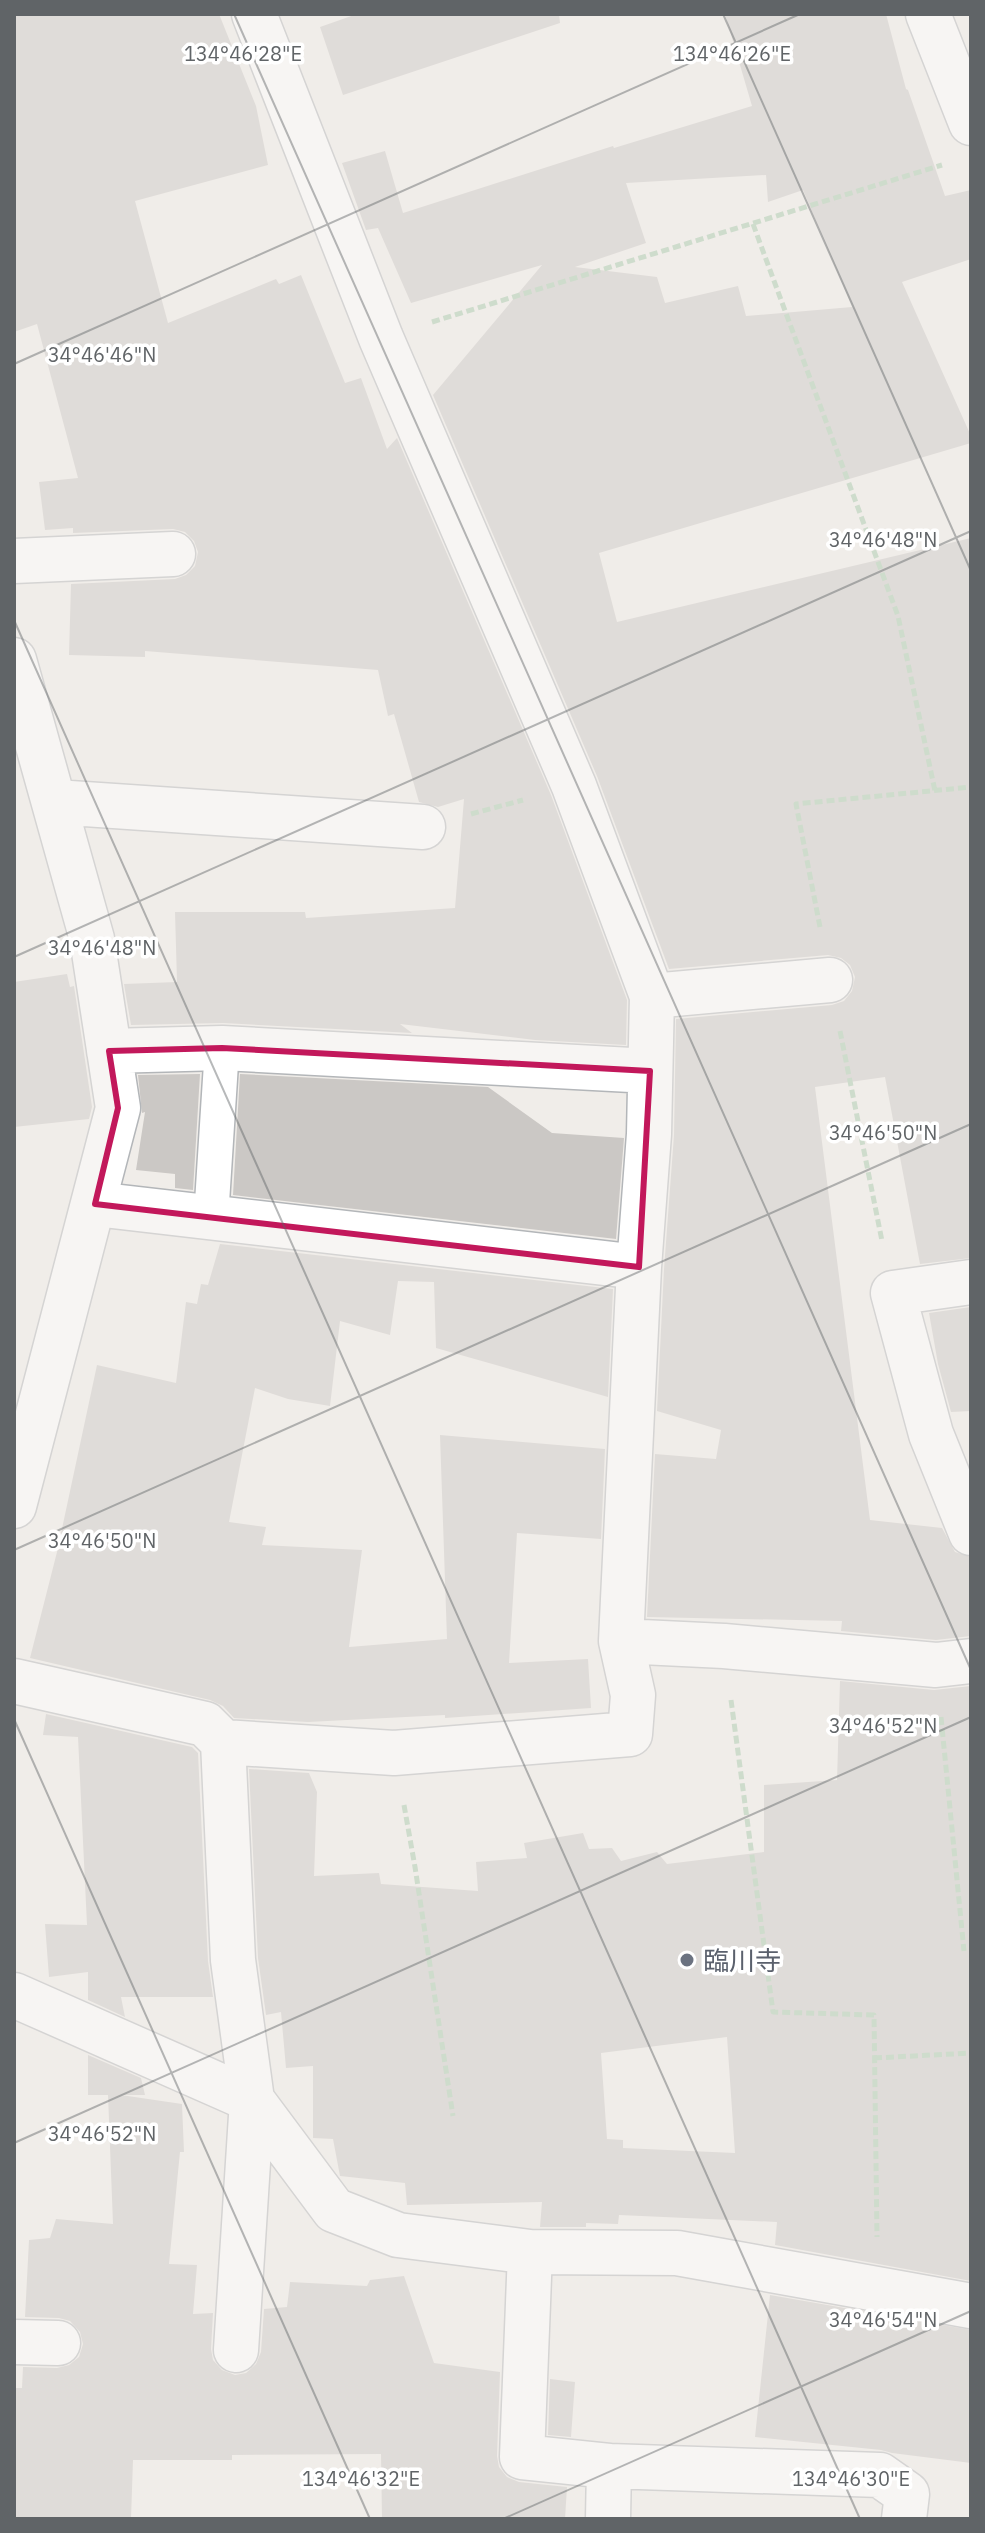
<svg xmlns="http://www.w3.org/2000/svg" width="985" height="2533" font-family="'IBM Plex Sans','Noto Sans JP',sans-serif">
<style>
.building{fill:#cbc8c5;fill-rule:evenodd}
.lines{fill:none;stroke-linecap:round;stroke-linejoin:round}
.lane-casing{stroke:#b3b6b9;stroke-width:37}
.street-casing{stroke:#b3b6b9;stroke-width:47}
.path{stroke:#a4c7a9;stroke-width:5;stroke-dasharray:8 4;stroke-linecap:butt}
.lane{stroke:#fff;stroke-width:34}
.street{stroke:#fff;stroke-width:44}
.marked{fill:none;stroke:#c2185b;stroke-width:6;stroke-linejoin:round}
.ticks{fill:none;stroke:#606467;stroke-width:2;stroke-opacity:0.45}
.worship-dot{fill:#6b7280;stroke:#fff;stroke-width:3}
.labels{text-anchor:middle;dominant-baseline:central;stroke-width:7;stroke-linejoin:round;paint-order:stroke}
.worship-label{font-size:26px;fill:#5b616d;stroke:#fff;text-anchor:start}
.ticks-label{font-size:20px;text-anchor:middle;fill:#606467;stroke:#fff;stroke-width:7;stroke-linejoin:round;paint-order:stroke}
</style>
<rect width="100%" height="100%" fill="#f0ede9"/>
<path class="building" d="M14,14H219L256,106L268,165L135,201L168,323L276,279L279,284L301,275L345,383L361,378L387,449L397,438L551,795L627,1000L626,1045L535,1040L400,1024L412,1033L223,1023L131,1025L124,984L177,982L175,912H305L306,918L455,908L464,799L438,807L419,802L394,714L388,716L378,670L145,651V657L69,655L71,584L175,579L186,575L195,566L198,552L194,541L185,532L173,529L73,533V528L45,530L39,482L78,478L37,324L14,332Z
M357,14H559L560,23L343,95L320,27Z
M725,14H886L906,89L908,90L945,196L971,190V259L902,282L971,436V443L599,553L617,622L971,538V1258L920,1264L885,1077L815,1087L870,1520L942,1528L955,1552L971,1557V1636L936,1640L841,1631L842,1621L647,1617L655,1454L716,1459L721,1430L657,1411L664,1269L674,1135L676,1019L832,1005L844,1001L852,991L855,977L850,965L841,958L828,955L669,969L597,776L433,395L542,265L411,303L378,228L366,230L342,163L385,151L403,213L613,146L614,148L752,106ZM766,175L768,202L803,190L852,307L746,316L738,286L665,303L657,277L575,267L646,243L626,183Z
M67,974L70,987L74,986L92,1107L89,1119L14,1127V982Z
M200,1074L193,1190L175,1188V1174L136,1170L145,1112L142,1113L138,1075Z
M240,1074L488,1087L552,1133L624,1138L616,1239L233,1195Z
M220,1244L613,1289L608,1397L436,1348L434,1282L398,1281L390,1335L340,1321L330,1406L288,1399L255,1388L229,1522L266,1527L262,1545L362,1550L349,1647L447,1639L440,1435L605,1449L601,1539L517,1533L509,1663L588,1659L591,1708L445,1718V1715L308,1722L234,1718L223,1706L210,1700L30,1658L57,1552L97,1365L176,1383L186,1302L197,1304L201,1284L208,1285Z
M971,1307V1411L951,1412L938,1364L929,1313Z
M840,1681L934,1690L971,1686V2281L775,2245L777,2222L619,2215L618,2224L586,2223V2227H540L542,2202L407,2205L405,2183L340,2176L333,2139L313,2138V2066L286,2068L281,2012L266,2015L258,1958L249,1769L309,1773L317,1792L314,1876L379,1873L381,1884L478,1891L476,1862L527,1858L524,1843L583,1833L589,1849L612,1848L621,1861L657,1852L667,1864L764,1852V1785L837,1780ZM727,2037L735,2153L623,2148V2140L607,2139L601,2053Z
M46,1714L192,1747L198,1753L208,1961L213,1997H121L125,2017L88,2000V1972L49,1977L45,1924L87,1925L78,1737L43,1735Z
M88,2055L141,2078L145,2095H121L182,2104L184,2152H180L169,2264L197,2265L193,2314L213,2313L211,2349L213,2360L222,2370L235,2375L246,2373L256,2364L261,2352L264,2309L287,2307L290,2282L367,2286L370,2280L404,2276L434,2363L500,2372L497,2456L499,2467L507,2477L519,2482L567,2487L565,2519H382L381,2454L232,2455V2460H133L131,2519H14V2388H22L23,2367L57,2368L69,2365L79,2357L83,2344L80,2332L70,2321L59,2318L25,2317L29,2240L50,2238L56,2219L113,2224L108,2095H88Z
M770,2295L971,2330V2463L892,2453L881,2450L755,2437Z
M550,2379L575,2382L571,2437L548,2435Z"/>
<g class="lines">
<defs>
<path id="lane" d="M211,1218L222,1048"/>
<path id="street" d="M254,14L381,338L574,786L652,996L649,1134L639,1267L621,1641
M928,14L971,123
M14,561L173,554
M14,660L92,939L118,1108L14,1506
M55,802L423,827
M652,996L830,980
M109,1051L222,1048L650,1071
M95,1204L639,1267
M971,1282L893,1293L931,1434L971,1533
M14,1681L205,1724L223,1742L233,1960L252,2100L334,2210L398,2235L530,2252L677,2253L971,2306
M223,1742L394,1753L630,1734L633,1695L621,1641L724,1646L936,1665L971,1661
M14,1995L252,2100L236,2350
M530,2252L522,2457L609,2466L608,2519
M14,2342L58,2343
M609,2466L880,2475L907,2494L904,2519"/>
</defs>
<use href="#lane" class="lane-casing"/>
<use href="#street" class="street-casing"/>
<path class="path" d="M753,224L898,616L935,791
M432,322L942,165
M471,814L523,800
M820,927L796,804L971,787
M840,1031L882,1241
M731,1700L773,2012L874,2015L877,2237
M941,1717L964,1951
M404,1805L415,1867L453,2116
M874,2058L971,2053"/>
<use href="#lane" class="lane"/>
<use href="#street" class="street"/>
</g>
<path d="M0 0H985V2533H0ZM222,1048L650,1071L639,1267L95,1204L118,1108L109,1051Z" fill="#f0ede9" fill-opacity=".55" fill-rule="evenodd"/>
<path class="marked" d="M222,1048L650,1071L639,1267L95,1204L118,1108L109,1051Z"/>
<path class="ticks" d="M234,14L971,1670M723,14L971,571M14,364L800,14M14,620L860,2519M14,957L971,531M14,1550L971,1124M14,1719L370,2519M14,2143L971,1717M503,2519L971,2311"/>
<circle class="worship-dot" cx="687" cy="1960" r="8"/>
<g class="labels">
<g class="worship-label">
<text x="703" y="1960">臨川寺</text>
</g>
</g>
<g class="ticks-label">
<text x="243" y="61">134°46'28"E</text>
<text x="732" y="61">134°46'26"E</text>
<text x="102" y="362">34°46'46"N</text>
<text x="883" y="547">34°46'48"N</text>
<text x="102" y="955">34°46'48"N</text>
<text x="883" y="1140">34°46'50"N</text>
<text x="102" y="1548">34°46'50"N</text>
<text x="883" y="1733">34°46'52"N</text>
<text x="102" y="2141">34°46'52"N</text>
<text x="883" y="2327">34°46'54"N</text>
<text x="361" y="2486">134°46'32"E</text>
<text x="851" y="2486">134°46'30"E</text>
</g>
<rect width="985" height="2533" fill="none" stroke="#606467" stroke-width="32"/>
</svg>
